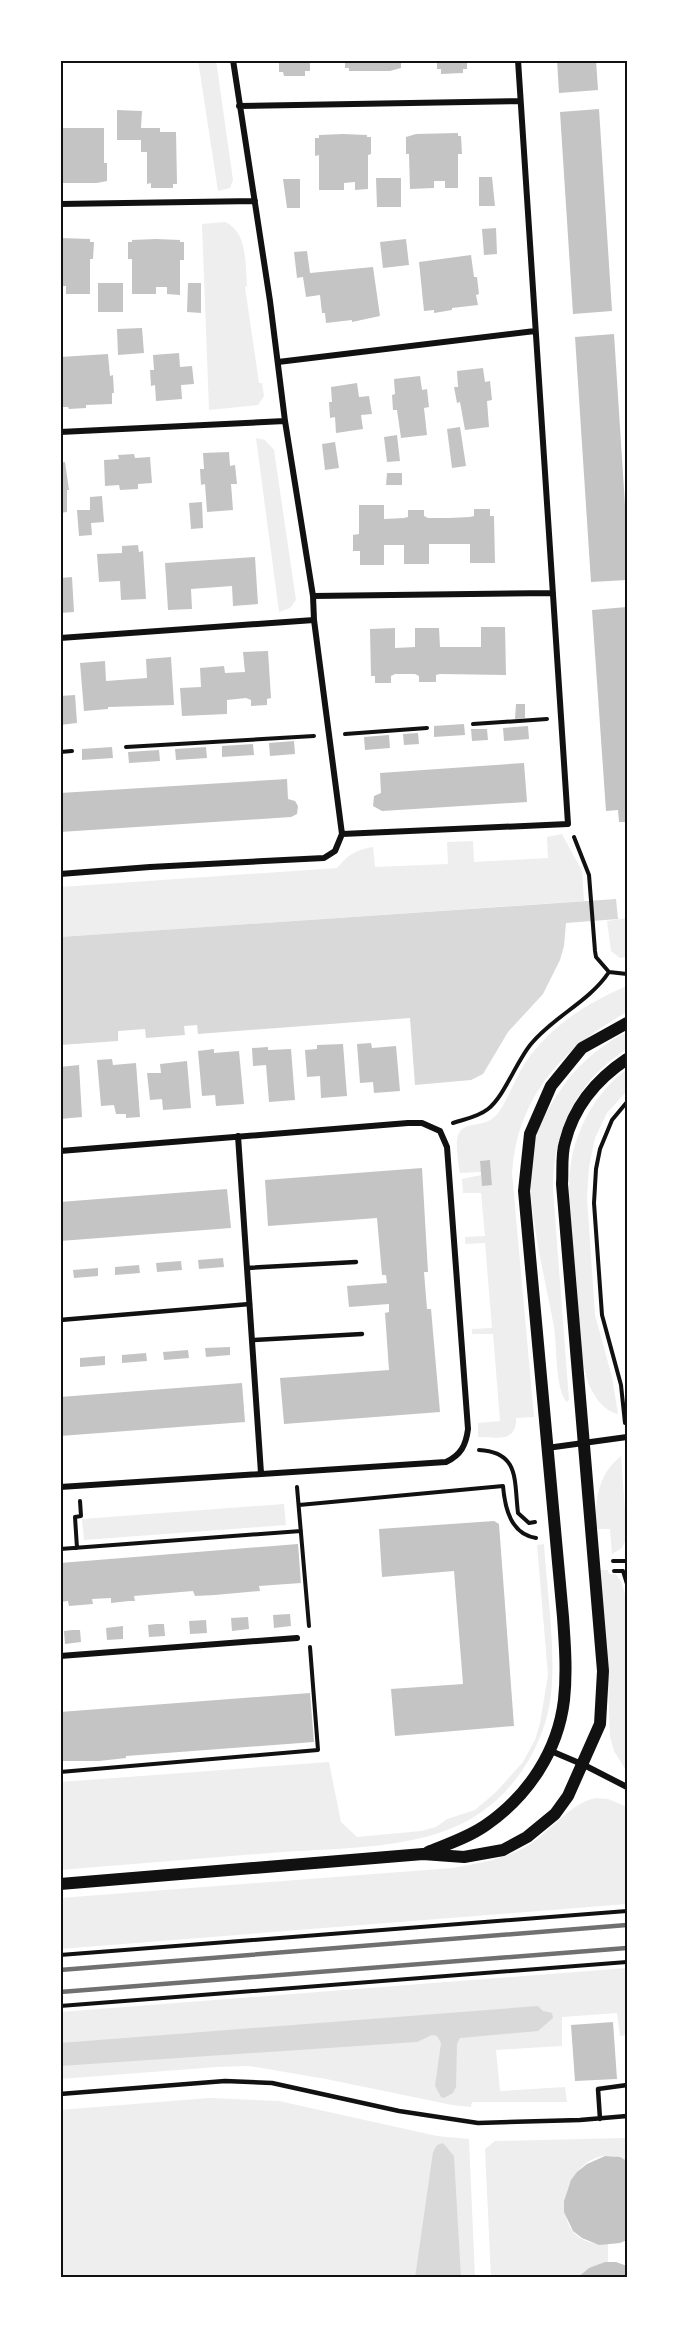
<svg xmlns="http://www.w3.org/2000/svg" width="687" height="2338" font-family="'Nunito Sans',sans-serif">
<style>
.green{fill:#eee}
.water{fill:#d9d9d9}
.building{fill:#c4c4c4}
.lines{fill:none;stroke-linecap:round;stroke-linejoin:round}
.path{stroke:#111;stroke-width:4}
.service{stroke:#111;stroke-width:4.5}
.minor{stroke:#111;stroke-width:6}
.secondary{stroke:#111;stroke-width:12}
.rail{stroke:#707070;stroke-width:4.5}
.neatline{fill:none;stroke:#111;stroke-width:2}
</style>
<rect width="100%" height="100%" fill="#fff"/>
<path class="green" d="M198,60H216L233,180L230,188L218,191Z
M225,222C248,232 245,264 247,286L245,287L259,383H262L264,396L258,405L209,410L202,224Z
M256,438L265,440L274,450L296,600L290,608L279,612Z
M562,834L582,871L584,901L60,937V887L337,868C349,854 356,850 373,847L375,867L448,864L447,842L473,841L474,862L548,858L547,837Z
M627,918V957L620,958L611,951L607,921Z
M627,986V1012C563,1047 517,1097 512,1173L534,1417L516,1418C517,1443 497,1437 478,1437V1423L500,1421L493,1334H472V1329L492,1328L485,1243L465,1244V1237L485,1236L481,1193H463L462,1179L481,1175L482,1185H492L490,1160L480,1161L481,1172L460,1173C458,1165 458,1158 457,1150C455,1112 482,1135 499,1112C509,1097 515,1079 525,1063C550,1026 587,1003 627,986Z
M627,1032V1049C577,1080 552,1132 553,1190L569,1400L567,1402C555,1390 557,1345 554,1327C545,1276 521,1189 534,1141C539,1122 551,1104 562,1088C577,1065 602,1044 627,1032Z
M627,1069V1091L607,1113L595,1138L589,1167L587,1197L595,1315L612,1377L618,1414C603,1411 593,1395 588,1382C580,1357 579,1317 577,1290C574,1247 563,1190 574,1148C583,1117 601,1088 627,1069Z
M621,1456L627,1537L622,1548L612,1554L610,1529H596C595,1501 597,1475 621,1456Z
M284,1504L286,1525L84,1540L82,1519Z
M544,1544C547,1593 558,1661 549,1708C539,1754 511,1796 469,1820C417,1849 342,1848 282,1852C208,1858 134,1864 60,1870V1782L329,1762L341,1822L357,1837L421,1831L436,1827L447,1819L475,1810L496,1792L523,1762L535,1740L540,1723L548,1675L537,1545Z
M598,1570H608L609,1574H616L621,1581L627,1601V1772L614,1751L610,1737L608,1685Z
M596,1798L608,1799L627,1807V1904L60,1949V1898L452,1868C477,1864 501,1860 524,1848C549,1834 569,1803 596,1798Z
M627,1968V2035L620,2036L617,2013L562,2017V2046L496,2050L500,2091L565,2087L567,2102H472L471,2107L452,2105L326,2079L249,2066L217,2067L60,2079V2012Z
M209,2098L279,2101L437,2136L469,2139L475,2278H60V2110Z
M627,2138V2161C569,2130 532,2248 608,2244V2262L589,2268L577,2278H491L485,2149L495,2141Z"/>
<path class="water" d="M616,899L618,919L566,923L564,946L560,960L543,994L508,1032L483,1074L471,1080L415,1085L410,1018L198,1034L197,1025L184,1026L185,1035L146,1038L145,1029L118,1031V1041L60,1045V937Z
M538,2006L543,2011L552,2013L553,2018L538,2031L460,2038L457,2044L456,2087L453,2093L444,2098L441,2097L435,2086L441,2043L437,2036L432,2035L417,2042L60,2066V2043Z
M443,2143L454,2156L461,2278H415L433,2152L437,2145Z"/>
<path class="building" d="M279,60H310V71H305V76H284L283,72H279Z
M345,60H401V68L390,71H349V68H345Z
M437,60H467V69H463V73L441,74V69H437Z
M557,60H596L598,90L559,93Z
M599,109L612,311L573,314L560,112Z
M117,110L142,111L141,128H160V132H176L177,184H173V188H151V183L147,184V152H141V140H117Z
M60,128H104V163H107V181L97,183H60Z
M458,133V136H461L462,154H458V188H445V181H434V188L410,189L409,154H406V137L416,134Z
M343,134L367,135V137H371V154L368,155V189L355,190V182L344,183V190H319V155L315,156V138H319V135Z
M479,177H492L495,206H479Z
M376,178H401V207H377Z
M283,179H300V208H287Z
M496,228L497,254L484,255L482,229Z
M60,238L90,239V242H94L93,259H90V294H66V286H60Z
M156,239L180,240V242H184V260H180V295L167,294V287H156V294H132V259H128V242H132V240Z
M406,239L409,265L383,268L380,242Z
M307,251L310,273L373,267L380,316L352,322V320L326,323L325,313H322L320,295L306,297L303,277L297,278L294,252Z
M471,255L474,277H477L479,294L476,295L478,305L452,308V310L434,313V310L424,311L419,262Z
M98,283H123V312H98Z
M188,283H201V313L187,312Z
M142,328L144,353L118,355L117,329Z
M614,334L627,536V580L591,582L575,337Z
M179,353L180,367L192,366L194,384L181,385L182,399L156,401L155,385L151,386L150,370H154L153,355Z
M108,354L110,376L113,375L114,393H112V404L86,405V408L69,409L68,407H60V357Z
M483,368L485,382L490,381L492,400L487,401L489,427L465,430L460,402L457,403L454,387H458L457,371Z
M420,376L422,390L427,389L429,407L424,408L427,435L401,438L397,410H393L392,395L395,394L394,379Z
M357,383L359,397L369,396L372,414L361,415L363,429L336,433L335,417L330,418L329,402H332L331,387Z
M460,427L466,466L452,468L447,429Z
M397,435L400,461L387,462L384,437Z
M335,442L339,468L325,470L322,444Z
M229,452L230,466L235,465L237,484H231L233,510L207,512L205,484L201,485L200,469H204L203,453Z
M134,454L135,458L150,457L152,483L138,484V489L120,490L119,485L105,486L104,460L119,459L118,455Z
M65,462L69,490H67V512L60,513V463Z
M387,473H402V485H386Z
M102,496L104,522L91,523L92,535L79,536L77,510H90V497Z
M202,502L203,528L191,529L189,503Z
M359,505H384V519L404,518L408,517V510H424V516L428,518H449L470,517L474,516V509H490V516H494L495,563H470V544H429V564H404V545H384V565H360V551H353V535L359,534Z
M138,545L139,552L143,551L146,599L121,600L120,581L99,582L97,554L122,553V546Z
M255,557L258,604L233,606L232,586L191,589L192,609L168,610L165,563Z
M72,577L74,612L60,613V578Z
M627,607V822H619L618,810L606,811L592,610Z
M481,627H505L506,675L440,674L436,675V682H419V676L415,674H395L391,676V683H375V676H371L370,629L395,628V648L415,647V628H439L440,647H481Z
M268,651L271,698L267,699V705L251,706V700L246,698L227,700V714L182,716L180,688L201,687L200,668L224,666L225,673L245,672L243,652Z
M171,657L174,705L108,707V709L84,711L80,663L105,661L106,681L147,678L146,659Z
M75,695L77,723L60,725V696Z
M516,704H525V718L515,719Z
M464,724L465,735L434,737V726Z
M528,726L529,739L504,741L503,728Z
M471,729H487L488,740L472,741Z
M418,733L419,744L404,745L403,734Z
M389,735L390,748L365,750L364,737Z
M294,741L295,754L270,756L269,743Z
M253,744L254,755L222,757V746Z
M112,747L113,758L82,760V749Z
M206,747L207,758L176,760L175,749Z
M159,750L160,761L129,763L128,752Z
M524,763L527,802L382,811L373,806L374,796L381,793L380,773Z
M287,779L288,799L295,801L298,806L297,814L291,817L60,832V793Z
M371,1043L372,1048L396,1046L400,1091L374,1093L373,1082L360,1083L357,1044Z
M343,1044L347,1096L321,1098L320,1076L307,1077L305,1050L317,1049V1045Z
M268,1047V1050L291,1049L295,1100L269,1102L266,1065L253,1066L252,1048Z
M214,1049V1053L239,1051L244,1104L216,1106L215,1095L202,1096L198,1051Z
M112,1059L113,1065L136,1063L140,1117L126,1118V1114H116L114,1105L101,1106L97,1060Z
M187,1061L191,1108L163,1110L162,1099L150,1100L147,1073H161L160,1064Z
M79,1065L82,1117L60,1119V1067Z
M490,1160L492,1185L482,1186L480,1161Z
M422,1168L428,1272H424L427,1309H431L440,1412L284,1424L280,1378L389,1370L385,1313L389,1312V1304L349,1307L347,1286L387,1283L386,1275H382L377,1218L268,1226L265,1180Z
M227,1189L231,1228L60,1241V1202Z
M223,1258L224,1267L199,1269L198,1260Z
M181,1261L182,1270L157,1272L156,1263Z
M139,1265L140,1273L115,1275V1267Z
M98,1268V1276L74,1278L73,1270Z
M230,1347V1355L206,1357L205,1348Z
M188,1350L189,1358L164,1360L163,1352Z
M146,1353L147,1361L122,1363V1355Z
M105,1356V1365L80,1367V1358Z
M242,1383L245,1422L60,1436V1397Z
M494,1521L499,1524L514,1726L395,1736L391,1689L463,1684L454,1571L382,1577L379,1529Z
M298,1544L301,1583L259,1586L260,1591L215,1595L195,1596L193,1591L134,1596L135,1601H129L111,1603V1598L92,1599L93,1604L69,1606L68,1601L60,1602V1563Z
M290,1614L291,1626L274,1628L273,1615Z
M248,1617L249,1629L232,1631L231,1618Z
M206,1620L207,1633L190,1634L189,1621Z
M156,1624H164L165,1636L149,1637L148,1625Z
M123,1626V1639L107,1640L106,1628Z
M72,1630H80L81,1642L65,1644L64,1631Z
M310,1693L314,1742L126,1756V1758L99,1761H60V1712Z
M613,2022L617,2079L575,2081L571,2025Z
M605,2156L620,2157L627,2161V2240L620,2243L599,2245L582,2238L573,2231L564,2212V2201L571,2180L577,2172L587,2164Z
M605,2262H616L627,2266V2278H577L589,2268Z"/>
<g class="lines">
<path class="path" d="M473,724L547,719
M345,734L427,728
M126,747L314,736
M60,752L72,751
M574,837L589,875L595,951L596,957L609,972L627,974
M453,1123C465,1119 478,1117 488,1109C504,1097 516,1062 531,1044C554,1016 589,1002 609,972
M625,1423L621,1385L602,1315L594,1203L596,1169L600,1149L612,1120L627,1102
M479,1450C520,1452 514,1481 518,1513L529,1523L535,1522
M297,1487L309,1626
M299,1505L503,1486C505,1509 511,1534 536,1538
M77,1548L75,1517L81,1516L80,1501
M60,1549L301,1531
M613,1561H627
M614,1571H623L627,1584
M60,1772L318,1750L310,1647
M60,1955L627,1911
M60,2006L627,1962"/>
<path class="service" d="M247,1268L356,1262
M60,1320L250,1304
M252,1340L362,1334
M60,2094L225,2081L272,2083L399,2111L478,2123L580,2120L627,2116
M600,2119L598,2089L627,2085"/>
<path class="minor" d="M233,60L270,301L285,421L313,596L314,620L342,834
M239,106L520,101
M60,204L255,201
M278,362L535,331
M60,432L285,421
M313,596L553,593
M60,638L314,620
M60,874L150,867L324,858L335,851L342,834L568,824L518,60
M238,1136L261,1473
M60,1151L408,1123H422L440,1131L447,1147L468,1429C466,1445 461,1455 446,1462L60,1487
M547,1448L627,1437
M60,1656L297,1638
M551,1751L584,1765L627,1787"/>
<path class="secondary" d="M428,1852C448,1844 469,1837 486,1825C528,1796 558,1751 564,1700C567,1673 565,1645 563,1617L524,1191L530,1134L551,1086L582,1048L627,1023
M60,1884L423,1854L464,1857L503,1850L527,1837L555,1814L568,1796L600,1724L603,1671L562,1184C563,1171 561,1155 565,1142C574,1106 597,1079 627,1059"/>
<path class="rail" d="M60,1970L627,1925
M60,1992L627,1948"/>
</g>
<rect width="687" height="2338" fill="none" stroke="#ffffff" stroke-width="123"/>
<rect x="62" y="62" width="564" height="2214" class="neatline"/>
</svg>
